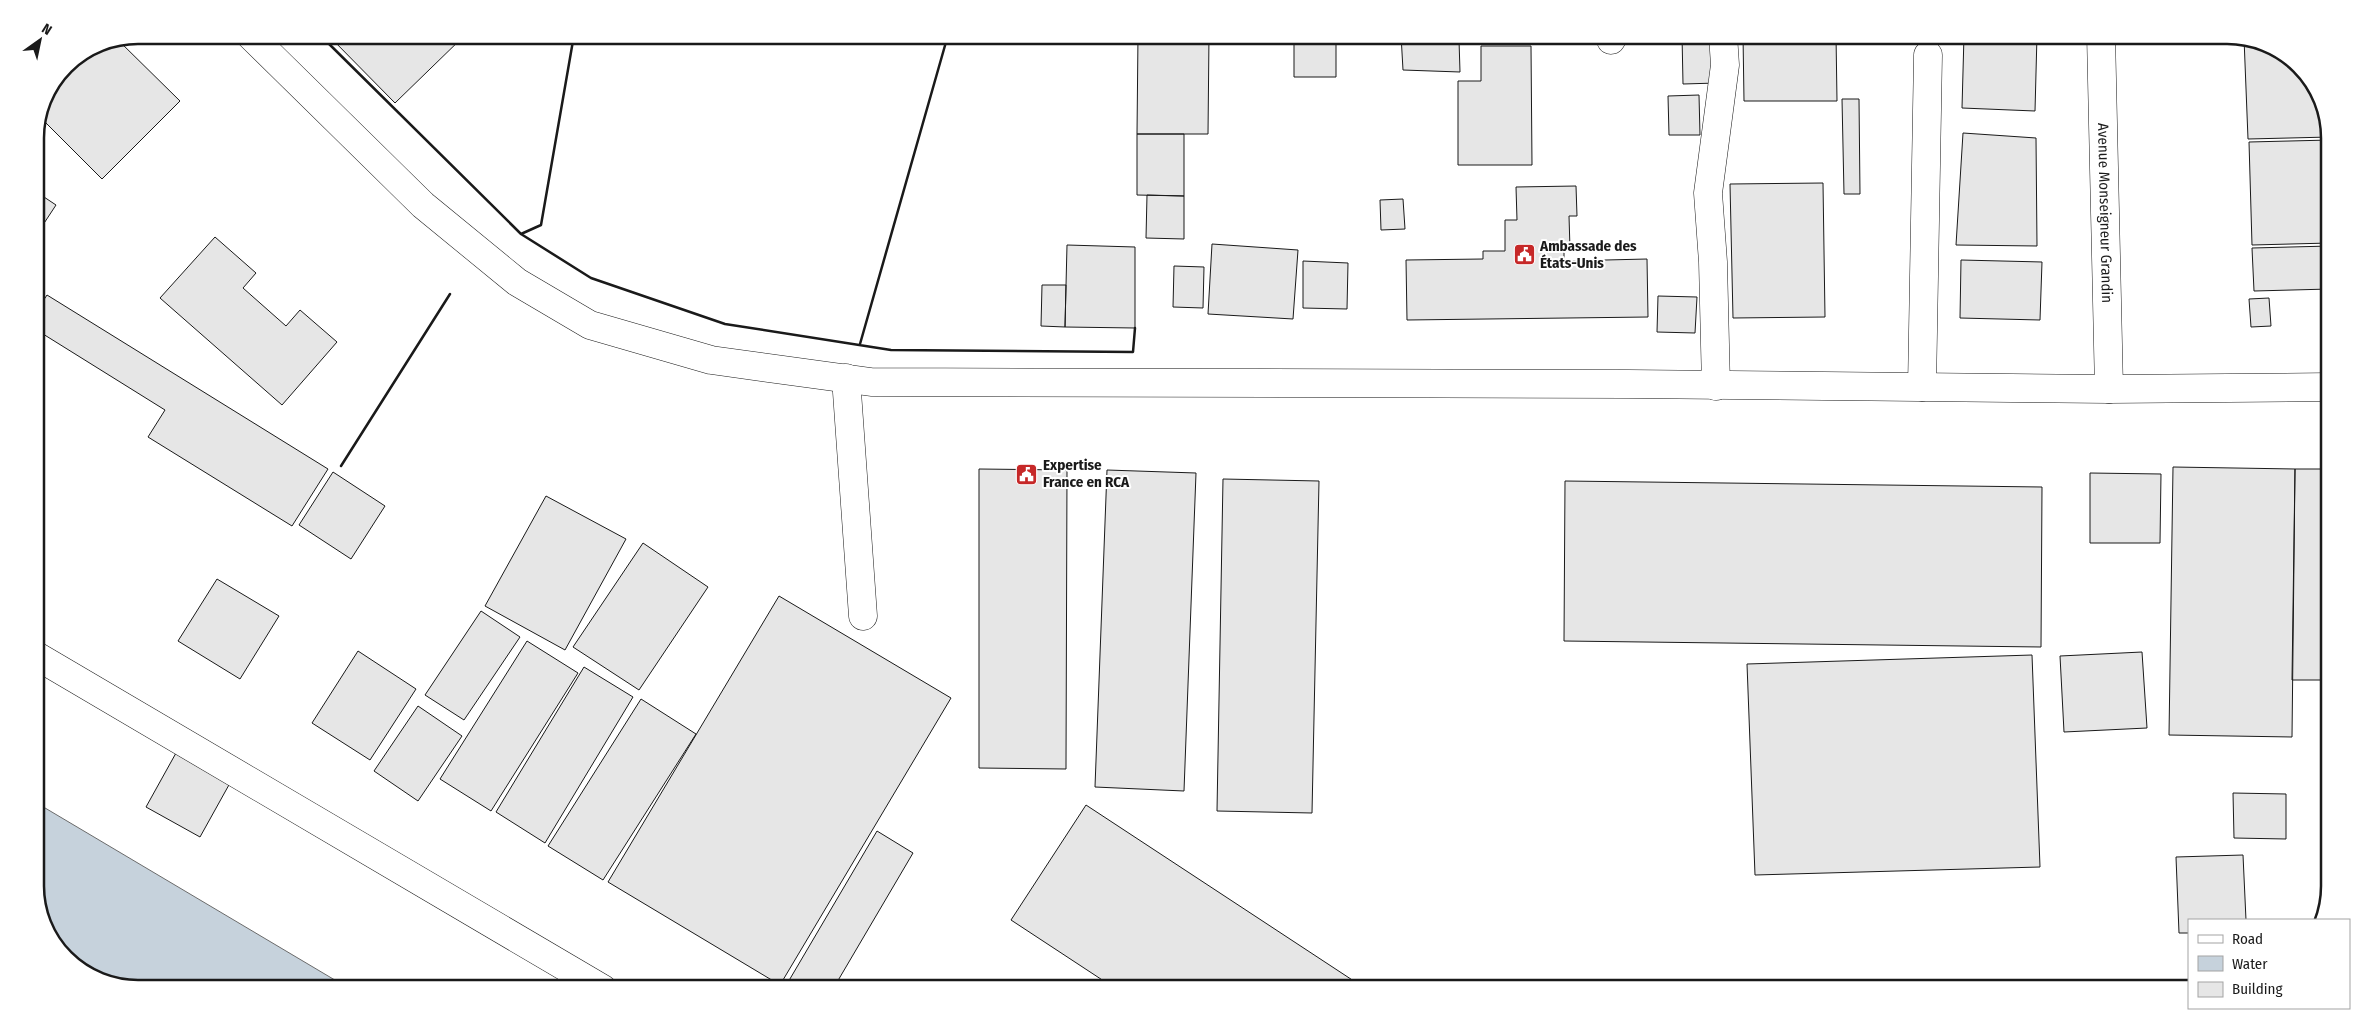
<svg xmlns="http://www.w3.org/2000/svg" width="2365" height="1024" font-family="'Fira Sans Condensed',sans-serif">
<style>
.water{fill:#c6d2dc;stroke:#6a6a6a}
.building{fill:#e6e6e6;stroke:#1a1a1a}
.lines{fill:none;stroke-linecap:round;stroke-linejoin:round}
.minor-casing{stroke:#1a1a1a;stroke-width:29}
.major-casing{stroke:#1a1a1a;stroke-width:29}
.minor{stroke:#fff;stroke-width:28}
.major{stroke:#fff;stroke-width:28}
.wall{stroke:#1a1a1a;stroke-width:2.5}
.labels{text-anchor:middle;dominant-baseline:central;stroke-width:4;stroke-linejoin:round;paint-order:stroke}
.street-label{font-size:15px;fill:#1a1a1a;stroke:#fff}
.poi-label{font-size:15px;font-weight:bold;fill:#1a1a1a;stroke:#fff;text-anchor:start}
.rim{fill:none;stroke:#1a1a1a;stroke-width:2.5}
</style>
<rect width="100%" height="100%" fill="#fff"/>
<path class="water" d="M35,802L350,989H137L98,981L56,949L35,894Z"/>
<path class="building" d="M328,35H465L395,103Z
M1138,35H1209L1208,134H1137Z
M1294,35H1336V77H1294Z
M1401,35H1499L1459,40L1460,72L1403,70Z
M1682,35H1716L1717,83L1683,84Z
M1743,35H1836L1837,101H1744Z
M1964,35H2037L2035,111L1962,108Z
M2244,38L2267,43L2309,75L2330,131V137L2248,139Z
M117,39L180,101L102,179L39,116L45,92L65,65L98,43Z
M1481,46H1531L1532,165H1458V81H1481Z
M1699,95L1700,135H1669L1668,96Z
M1842,99H1859L1860,194H1844Z
M36,126L40,129L35,137V131Z
M1963,133L2036,138L2037,246L1956,245Z
M1137,134H1184V196L1137,195Z
M2330,140V243L2252,245L2249,142Z
M1823,183L1825,317L1733,318L1730,184Z
M1576,186L1577,216H1569L1570,249H1564V261L1647,259L1648,317L1407,320L1406,260L1483,259V251H1505V220H1517L1516,187Z
M35,191L56,205L35,237Z
M1147,195L1184,196V239L1146,238Z
M1403,199L1405,229L1381,230L1380,200Z
M215,237L256,273L243,288L286,326L300,310L337,342L282,405L160,298Z
M1212,244L1298,250L1293,319L1208,314Z
M1067,245L1135,247V328L1065,327Z
M2330,246V289L2254,291L2252,248Z
M1961,260L2042,262L2040,320L1960,318Z
M1303,261L1348,263L1347,309L1303,308Z
M1174,266L1204,267L1203,308L1173,307Z
M1042,285H1066L1065,327L1041,326Z
M47,295L328,469L292,526L148,437L165,410L35,329V313Z
M1658,296L1697,297L1695,333L1657,332Z
M2269,298L2271,326L2251,327L2249,299Z
M2173,467L2295,469L2292,737L2169,735Z
M979,469L1067,470L1066,769L979,768Z
M2295,469H2330V680H2292Z
M1107,470L1196,473L1184,791L1095,787Z
M333,472L385,506L351,559L299,525Z
M2090,473L2161,474L2160,543H2090Z
M1223,479L1319,481L1312,813L1217,811Z
M1565,481L2042,487L2041,647L1564,641Z
M546,496L626,539L565,650L485,606Z
M643,543L708,587L639,690L573,647Z
M217,579L279,616L240,679L178,641Z
M779,596L951,698L780,985L608,882Z
M481,611L520,637L464,720L425,695Z
M527,641L578,673L491,811L440,779Z
M358,651L416,689L370,760L312,723Z
M2142,652L2147,728L2064,732L2060,656Z
M2032,655L2040,867L1755,875L1747,664Z
M584,667L633,697L545,843L496,812Z
M641,699L696,734L603,880L548,846Z
M418,706L462,736L418,801L374,771Z
M176,753L230,783L200,837L146,807Z
M2233,793L2286,794V839L2234,838Z
M1086,805L1366,989H1116L1011,920Z
M877,831L913,853L833,989H784Z
M2243,855L2246,920H2189V933H2179L2176,857Z"/>
<g class="lines">
<defs>
<g id="minor">
<path id="s1" d="M2101,35L2109,389"/>
<path d="M1611,40L1614,35"/>
<path d="M846,378L863,616"/>
<path d="M1716,386L1713,262L1708,193L1725,65L1723,35"/>
<path d="M1922,387L1928,55"/>
<path d="M35,655L603,989"/>
</g>
<path id="major" d="M250,35L423,205L517,282L590,325L711,360L871,382L1629,384L2109,389L2330,387"/>
</defs>
<use href="#minor" class="minor-casing"/>
<use href="#major" class="major-casing"/>
<use href="#minor" class="minor"/>
<use href="#major" class="major"/>
<path class="wall" d="M320,35L521,234L541,225L574,35
M521,234L591,278L725,324L891,350L1133,352L1135,328
M860,344L946,42L987,35
M341,466L450,294"/>
</g>
<defs>
<symbol id="civic-square" viewBox="-11 -11 22 22"><rect x="-9" y="-9" width="18" height="18" rx="4" fill="#c62828" stroke="#fff"/><path d="M-.6-6.5H3V-4.5H.6V-3L4-1V1h2V6H-6V1h2V-1L-.6-3ZM-1.2 2.5V6h2.4V2.5Z" fill="#fff"/></symbol>
</defs>
<g fill-rule="evenodd">
<use href="#civic-square" x="1512" y="242" width="25" height="25"/>
<use href="#civic-square" x="1014" y="462" width="25" height="25"/>
</g>
<g class="labels">
<g class="street-label">
<text stroke="none"><textPath href="#s1" startOffset="178">Avenue Monseigneur Grandin</textPath></text>
</g>
<g class="poi-label">
<text x="1540" y="246">Ambassade des<tspan x="1540" dy="17">États-Unis</tspan></text>
<text x="1043" y="465">Expertise<tspan x="1043" dy="17">France en RCA</tspan></text>
</g>
</g>
<path d="M0 0H2365V1024H0ZM138 44H2227A94 94 0 0 1 2321 138V886A94 94 0 0 1 2227 980H138A94 94 0 0 1 44 886V138A94 94 0 0 1 138 44Z" fill="#fff" fill-rule="evenodd"/>
<path class="rim" d="M138 44H2227A94 94 0 0 1 2321 138V886A94 94 0 0 1 2227 980H138A94 94 0 0 1 44 886V138A94 94 0 0 1 138 44Z"/>
<rect x="2188" y="919" width="162" height="90" fill="#ffffff" stroke="#a3a3a3"/>
<rect x="2198" y="935" width="25" height="8" fill="#ffffff" stroke="#a3a3a3"/>
<text x="2232" y="944" font-size="15" fill="#1a1a1a">Road</text>
<rect x="2198" y="956" width="25" height="15" fill="#c6d2dc" stroke="#a3a3a3"/>
<text x="2232" y="969" font-size="15" fill="#1a1a1a">Water</text>
<rect x="2198" y="982" width="25" height="15" fill="#e6e6e6" stroke="#a3a3a3"/>
<text x="2232" y="994" font-size="15" fill="#1a1a1a">Building</text>
<g transform="translate(40 40) rotate(33)" stroke="#ffffff" stroke-width="4" paint-order="stroke">
<path d="M0-4L9 19L0 12L-9 19Z" fill="#1a1a1a"/>
<text y="-8" font-size="14" font-weight="bold" text-anchor="middle" fill="#1a1a1a">N</text>
</g>
</svg>
